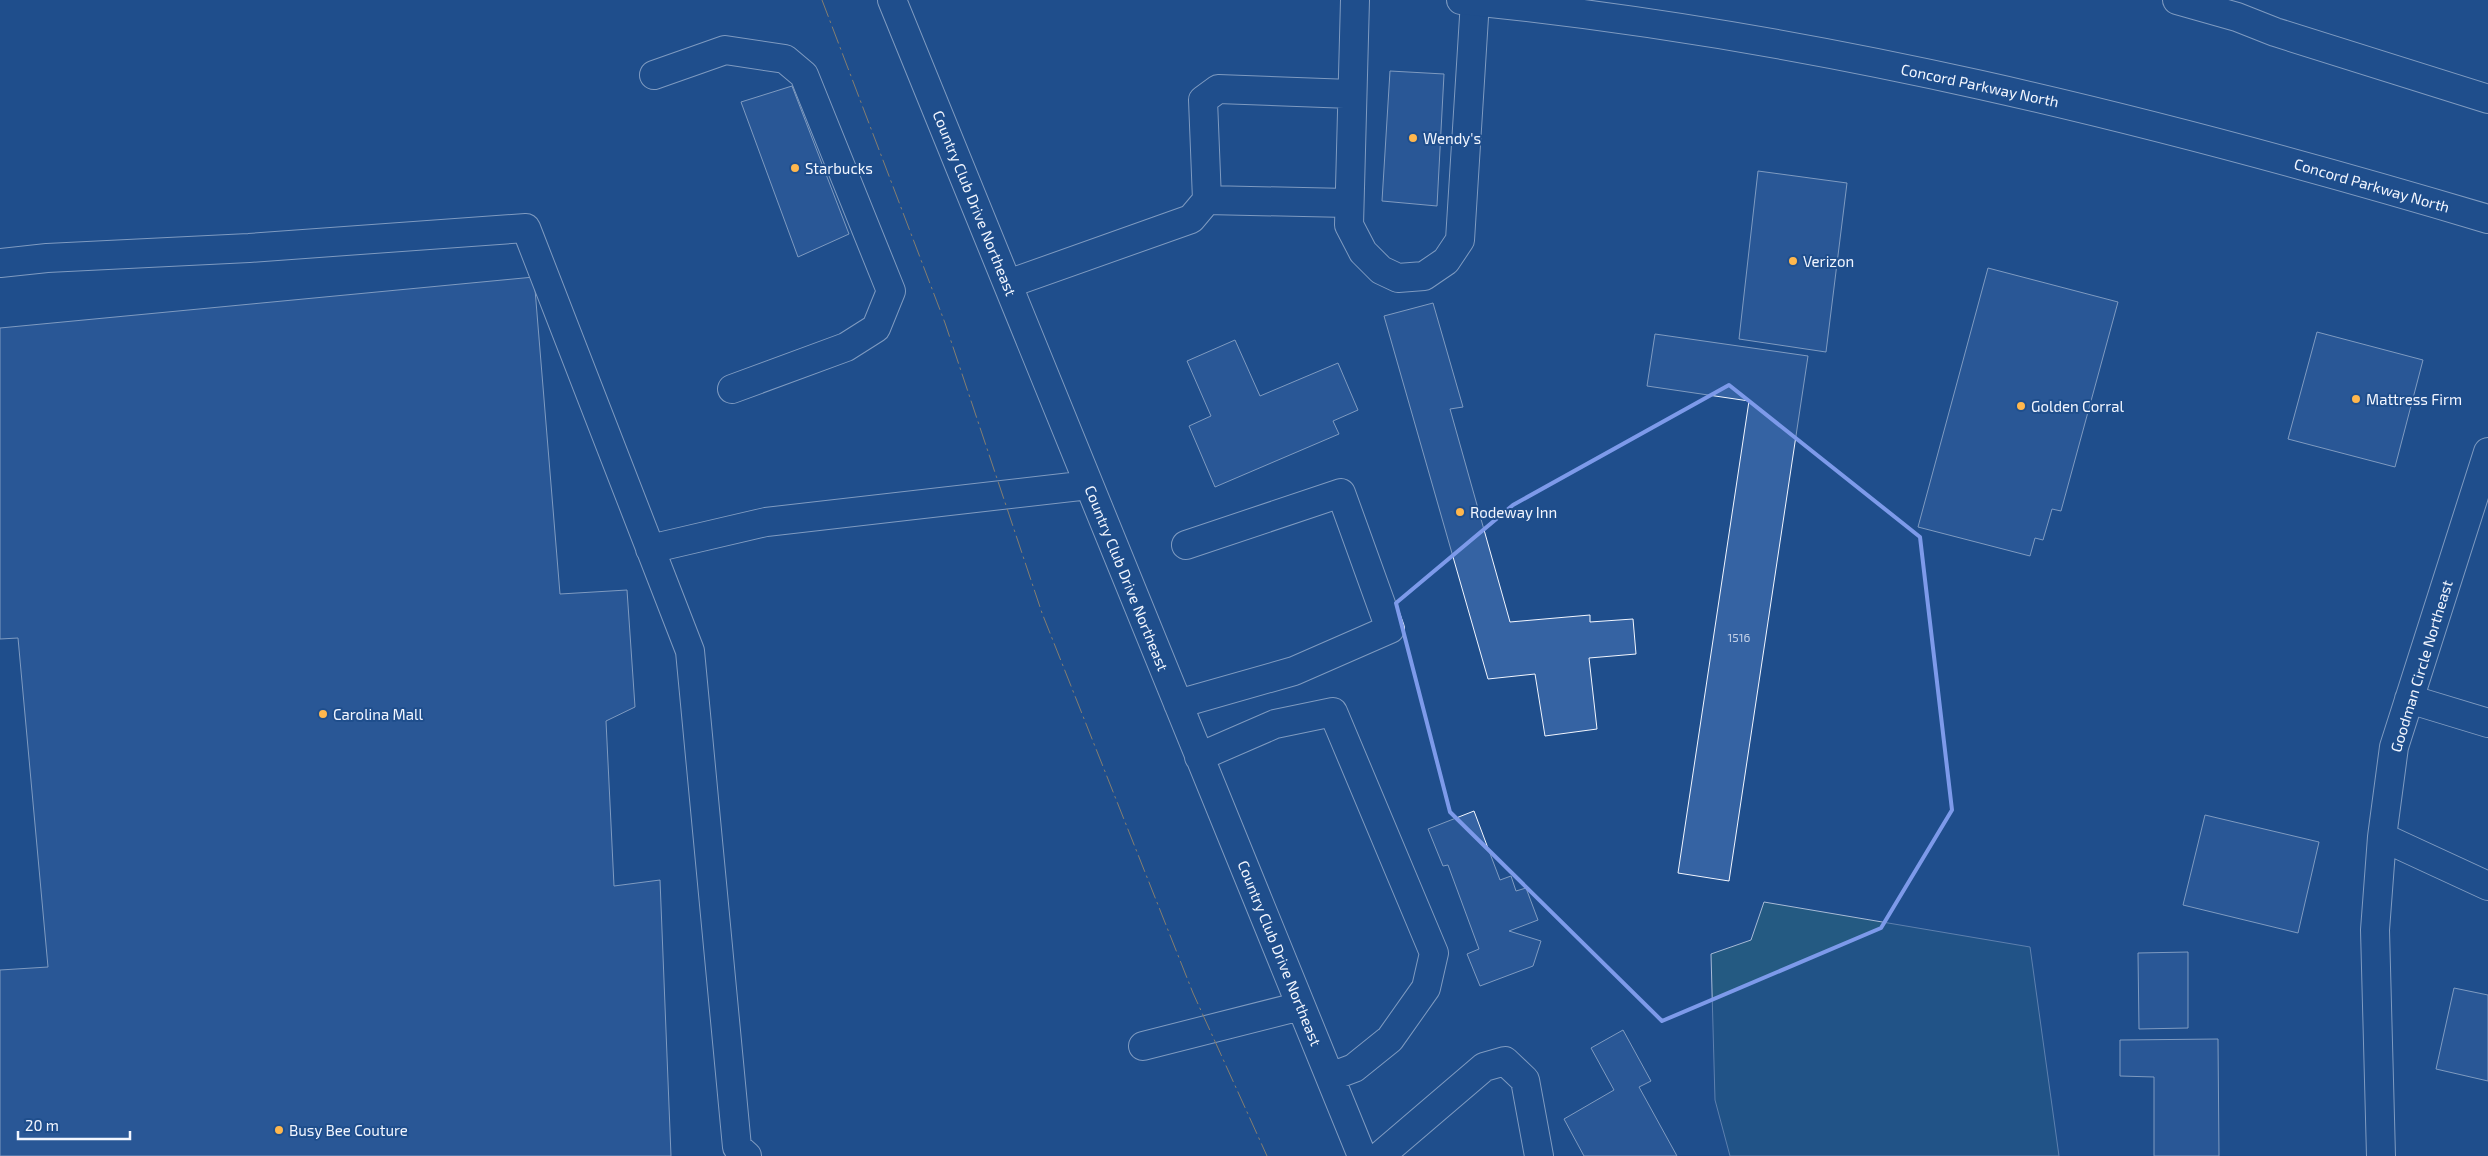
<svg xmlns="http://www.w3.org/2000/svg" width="2488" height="1156" font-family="'Exo 2',sans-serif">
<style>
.green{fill:#245a82;stroke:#a8bbd7}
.building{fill:#3563a3;stroke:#f2f6ff}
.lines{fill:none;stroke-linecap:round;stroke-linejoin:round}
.minor-casing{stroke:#f2f6ff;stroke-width:30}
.highway-casing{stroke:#f2f6ff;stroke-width:30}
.minor{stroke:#1f4e8c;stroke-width:28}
.highway{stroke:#1f4e8c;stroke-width:28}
.power{stroke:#ffb74d;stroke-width:1;stroke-dasharray:18 4 2.5 4;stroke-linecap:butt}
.marked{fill:none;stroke:#7d9aea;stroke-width:4;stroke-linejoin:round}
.poi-dot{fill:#ffb74d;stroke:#1f4e8c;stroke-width:2}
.labels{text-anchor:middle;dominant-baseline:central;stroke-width:4;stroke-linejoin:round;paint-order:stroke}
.number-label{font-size:12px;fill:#c3d1e8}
.street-label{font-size:15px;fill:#f2f6ff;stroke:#1f4e8c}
.poi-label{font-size:15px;fill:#f2f6ff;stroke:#1f4e8c;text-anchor:start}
</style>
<rect width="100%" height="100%" fill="#1f4e8c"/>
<path class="green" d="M1764,902L2030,947L2059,1156H1730L1715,1100L1711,954L1751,940Z"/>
<path class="building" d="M1390,71L1444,74L1437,206L1382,201Z
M792,86L849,234L798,257L741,102Z
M1758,171L1847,183L1826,352L1739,339Z
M1988,268L2118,302L2061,511L2052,509L2043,540L2035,538L2030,556L1918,527Z
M534,277L560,594L627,590L635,707L606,721L614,886L660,880L671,1156H0V970L48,967L18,638L0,639V328Z
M1433,303L1463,407L1450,409L1510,622L1590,615V622L1633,619L1636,654L1589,658L1597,729L1545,736L1535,674L1488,679L1384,316Z
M2317,332L2423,360L2395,467L2288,439Z
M1655,334L1808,356L1729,881L1678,873L1749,401L1647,386Z
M1235,340L1260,396L1338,363L1358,410L1333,421L1339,434L1215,487L1189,426L1211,416L1187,361Z
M1474,811L1500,880L1511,876L1516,891L1526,888L1538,920L1509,931L1541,941L1533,966L1480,986L1467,954L1479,949L1448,865L1443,866L1428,829Z
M2205,815L2319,842L2298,933L2183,905Z
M2188,952V1028L2139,1029L2138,953Z
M2454,988L2488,995V1081L2436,1069Z
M1623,1030L1651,1081L1639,1087L1677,1156H1584L1564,1119L1614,1090L1591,1048Z
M2218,1039L2219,1156H2154V1077L2120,1076V1040Z"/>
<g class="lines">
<defs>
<path id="minor" d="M892,0L1362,1156
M1355,0L1349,225L1363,252L1381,270L1398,278L1424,276L1446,261L1460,240L1475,1
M654,75L725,50L785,59L804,75L891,291L876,328L846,347L732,389
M1207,200L1348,203
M0,263L47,258L249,248L526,228L690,651L737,1147L747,1156
M1008,284L1191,219L1207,200L1203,100L1218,89L1351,94
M650,549L766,522L1089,485
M2409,699L2488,723
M1178,704L1294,671L1390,629L1341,493L1186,545
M1199,757L1275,724L1333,712L1434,953L1426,988L1390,1039L1354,1068L1330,1077
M2382,837L2488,886
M1143,1046L1301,1006
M1380,1156L1484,1067L1505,1061L1525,1080L1539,1156
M2381,1156L2375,930L2382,837L2394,747L2488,452"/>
<path id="highway" d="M1461,0C1811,34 2152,119 2488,219
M2177,0L2237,17L2275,32L2488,99"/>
</defs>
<use href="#minor" class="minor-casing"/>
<use href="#highway" class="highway-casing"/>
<use href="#minor" class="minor"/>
<use href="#highway" class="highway"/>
<path class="power" d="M822,0L945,323L1042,613L1193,993L1267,1156"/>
</g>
<path d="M0 0H2488V1156H0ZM1729,385L1920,537L1952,810L1881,928L1662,1021L1450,812L1396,603L1513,505Z" fill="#1f4e8c" fill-opacity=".55" fill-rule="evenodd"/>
<path class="marked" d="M1729,385L1920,537L1952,810L1881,928L1662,1021L1450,812L1396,603L1513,505Z"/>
<g class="poi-dot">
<circle cx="1413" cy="138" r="5"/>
<circle cx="795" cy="168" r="5"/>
<circle cx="1793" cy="261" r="5"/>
<circle cx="2356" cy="399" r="5"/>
<circle cx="2021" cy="406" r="5"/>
<circle cx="1460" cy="512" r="5"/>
<circle cx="323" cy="714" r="5"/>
<circle cx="279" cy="1130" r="5"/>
</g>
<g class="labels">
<g class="number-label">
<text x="1739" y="637">1516</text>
</g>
<g class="street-label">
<text transform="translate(1980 85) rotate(12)">Concord Parkway North</text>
<text transform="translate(2372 185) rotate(16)">Concord Parkway North</text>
<text transform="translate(975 203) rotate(68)">Country Club Drive Northeast</text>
<text transform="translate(1127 578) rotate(68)">Country Club Drive Northeast</text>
<text transform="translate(2421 666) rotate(-73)">Goodman Circle Northeast</text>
<text transform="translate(1280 953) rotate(68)">Country Club Drive Northeast</text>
</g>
<g class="poi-label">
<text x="1423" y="138">Wendy's</text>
<text x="805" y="168">Starbucks</text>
<text x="1803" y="261">Verizon</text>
<text x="2366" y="399">Mattress Firm</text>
<text x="2031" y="406">Golden Corral</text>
<text x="1470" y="512">Rodeway Inn</text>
<text x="333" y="714">Carolina Mall</text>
<text x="289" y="1130">Busy Bee Couture</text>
</g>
</g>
<path d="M18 1131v8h112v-8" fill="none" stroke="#f2f6ff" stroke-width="2.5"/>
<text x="25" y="1131" font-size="15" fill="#f2f6ff" stroke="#1f4e8c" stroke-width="4" paint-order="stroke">20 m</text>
</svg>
